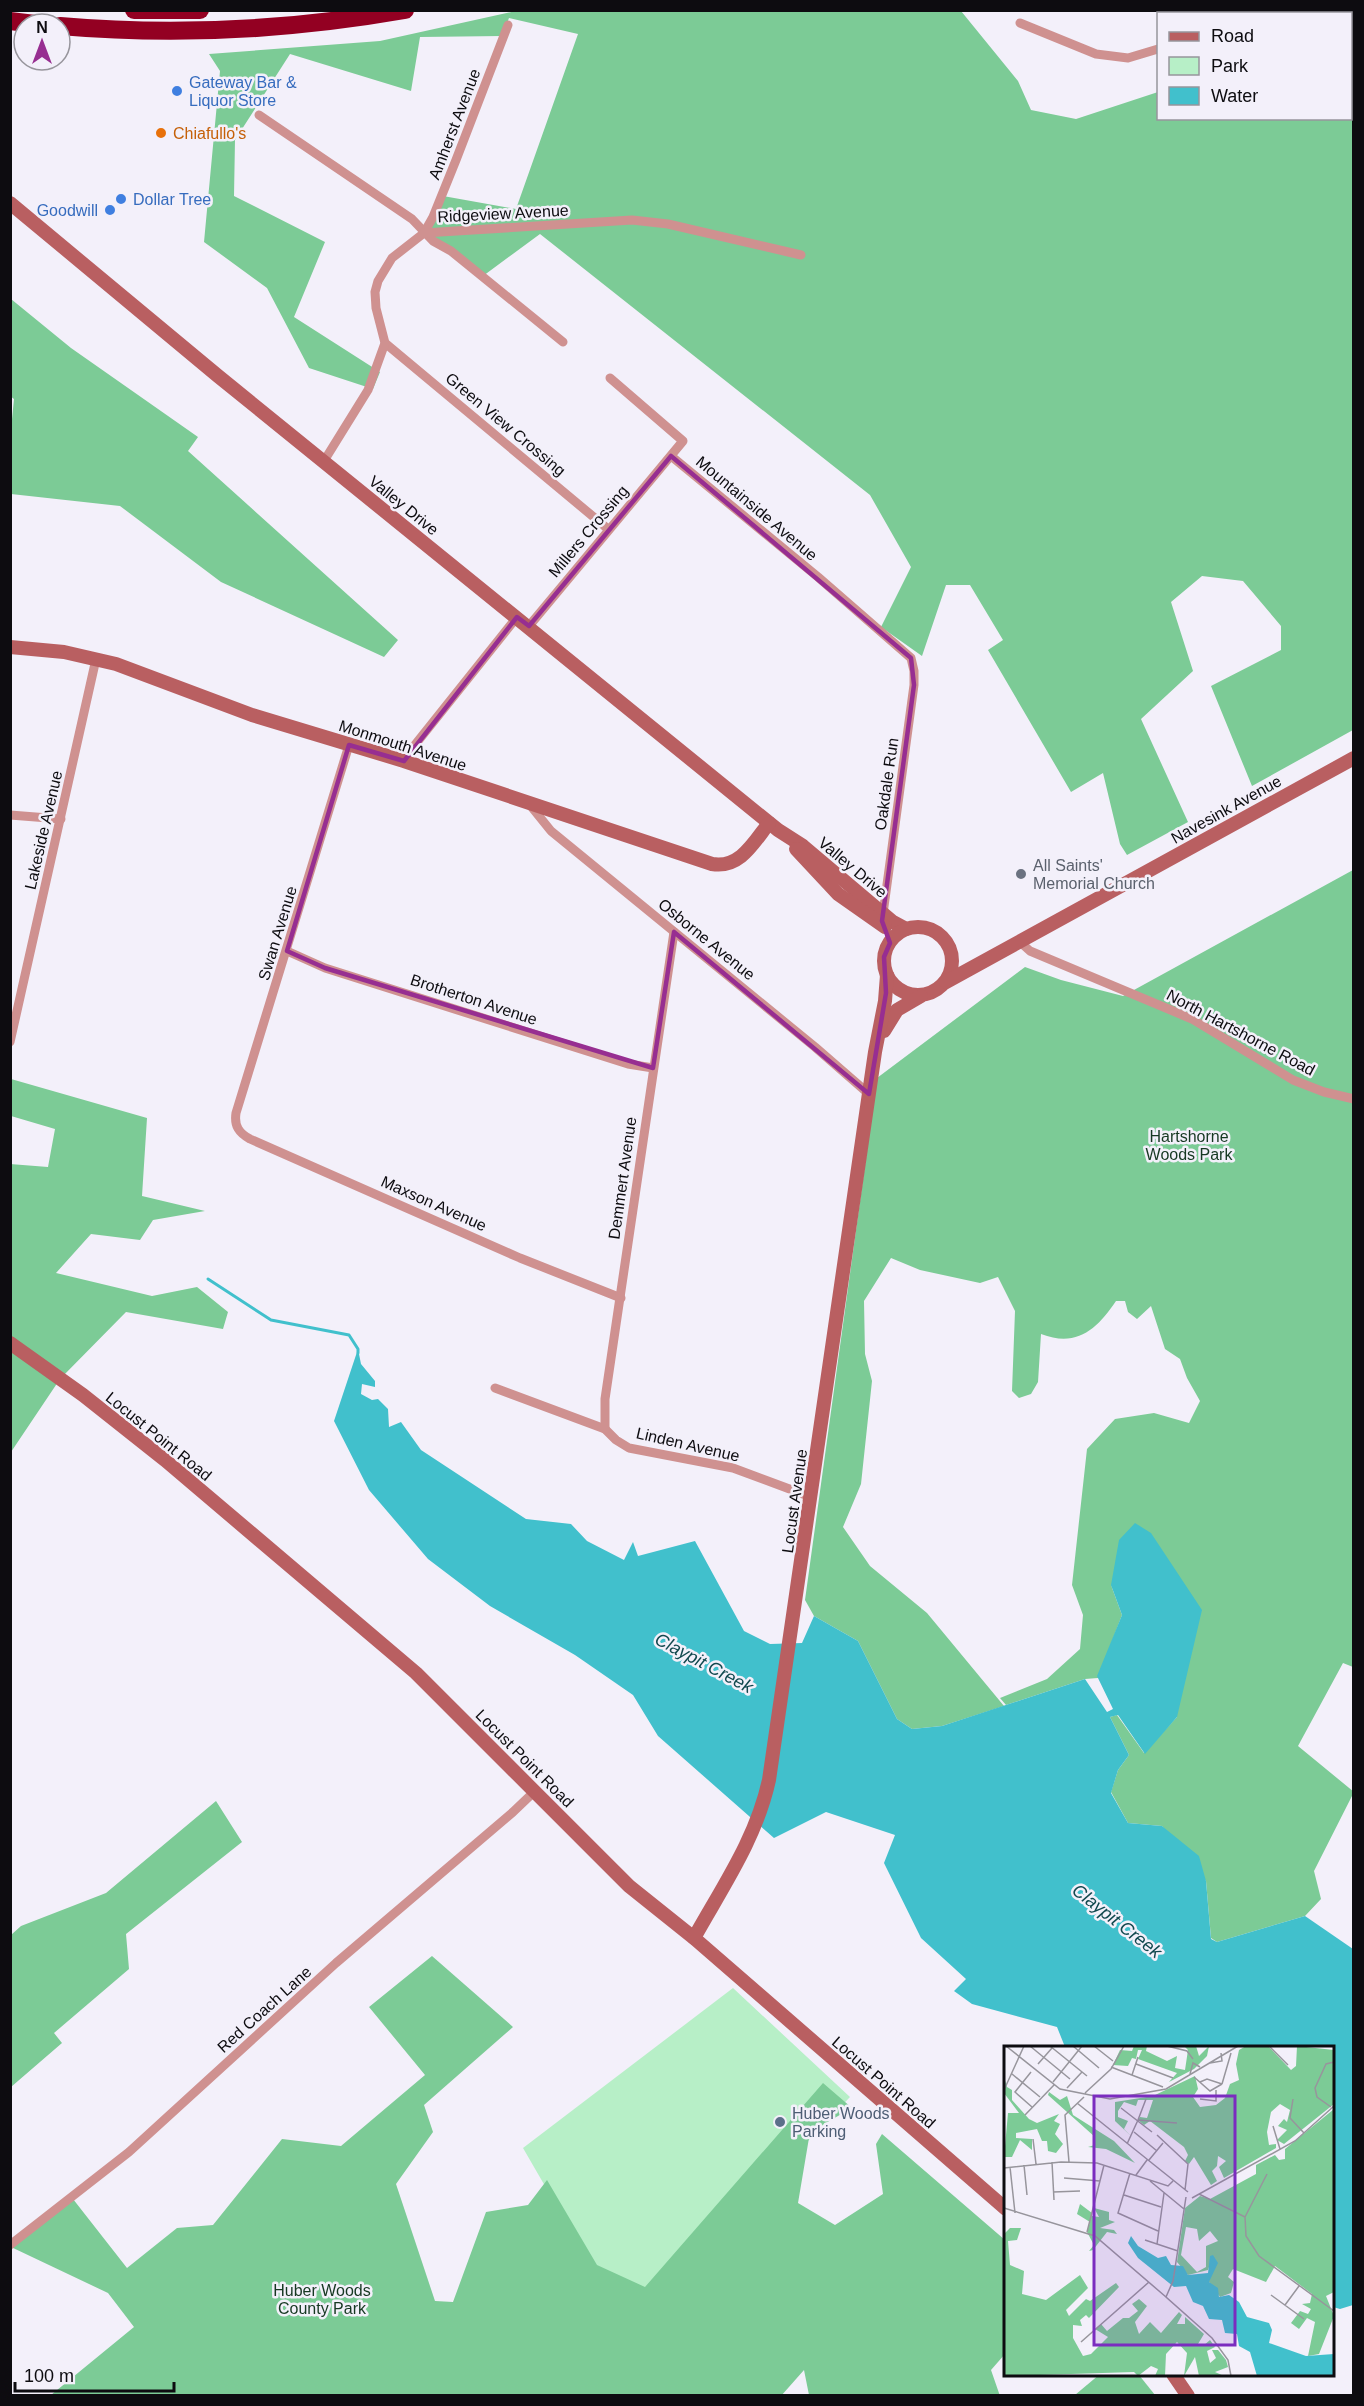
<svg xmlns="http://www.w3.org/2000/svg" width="1364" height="2406" viewBox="0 0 1364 2406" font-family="Helvetica,sans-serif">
	<rect width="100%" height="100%" fill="#f3f0fa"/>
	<path fill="#b7efc7" d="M733 1988 850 2097 670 2285 671 2395 72 2396 367 2128 428 2311 615 2307 523 2148Z"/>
	<g fill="#7ccb96">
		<path d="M1272 10 1353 11V730L1252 786 1211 686 1281 650V626L1243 581 1202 576 1171 602 1193 671 1141 719 1188 822 1127 855 1120 844 1103 773 1071 792 988 650 1003 640 970 585H946L922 656 881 627 911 567 870 495 540 234 483 276 426 232 443 196 516 209 578 34 509 18 502 36 420 37 411 91 290 54 235 140 234 196 325 242 294 317 380 372 373 389 309 368 267 288 204 242 220 71 209 54 380 41 516 11H961L1018 81 1031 110 1076 119 1158 92V118H1350V14L1271 13Z"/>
		<path d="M11 299 71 348 198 437 188 451 398 640 384 657 221 582 120 506 11 494 10 439 14 399 10 396Z"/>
		<path d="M1353 870V1667L1343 1663 1298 1746 1354 1792 1314 1871 1321 1899 1305 1916 1217 1942 1211 1938 1206 1881 1162 1826 1128 1823 1111 1792 1118 1770 1129 1755 1110 1717 1117 1715 1144 1753 1177 1717 1111 1585 1122 1615 1098 1678 1085 1679 1006 1705 1000 1698 1047 1679 1080 1649 1083 1615 1072 1585 1087 1449 1115 1419 1154 1413 1189 1423 1200 1401 1187 1378 1180 1359 1165 1349 1151 1306 1137 1319 1128 1312 1125 1301H1116C1097 1329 1077 1348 1041 1334L1038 1382 1031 1394 1019 1398 1012 1391 1015 1311 998 1277 980 1283 920 1270 891 1258 864 1301 865 1354 872 1381 861 1484 843 1527 870 1566 927 1613 1004 1706 942 1726 912 1729 897 1719 858 1641 814 1616 805 1600 877 1078 1025 967 1061 980 1123 996Z"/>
		<path d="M11 1079 147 1118 142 1196 205 1211 153 1220 140 1240 91 1234 56 1273 152 1296 197 1287 228 1312 223 1329 126 1312 60 1379 11 1452 10 1164 48 1167 55 1129 11 1116Z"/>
		<path d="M216 1801 242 1842 126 1934 129 1969 54 2033 62 2043 11 2087V1935L21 1926 106 1893Z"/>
		<path d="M432 1956 513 2027 424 2105 433 2132 396 2184 435 2301 453 2302 486 2212 528 2205 547 2180 597 2265 645 2287 823 2083 852 2108 810 2132 798 2203 835 2225 883 2194 876 2144 882 2134 1005 2240V2354L991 2370 1000 2396 809 2395 804 2370 781 2396 51 2395 134 2327 108 2293 11 2247 73 2199 127 2268 177 2228 213 2225 282 2139 341 2146 425 2075 369 2007Z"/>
		<path d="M1100 2374 1139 2375 1155 2395H1075Z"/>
	</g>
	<path fill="#41c0cc" d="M358 1349 361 1364 375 1381V1387L362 1384 361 1394 372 1400 378 1399 388 1409 389 1427 401 1422 421 1450 526 1519 571 1524 587 1541 624 1560 633 1542 638 1556 695 1541 744 1631 770 1644 802 1643 814 1616 858 1641 897 1719 912 1729 942 1726 1085 1679 1107 1712 1113 1709 1097 1676 1122 1615 1111 1585 1119 1540 1135 1523 1151 1533 1202 1610 1177 1717 1145 1754 1118 1715 1110 1717 1129 1755 1118 1770 1111 1793 1128 1823 1162 1826 1199 1856 1206 1881 1211 1939 1217 1942 1305 1916 1353 1949V2305L1340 2309 1333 2307 1332 2048 1065 2047 1057 2027 972 2004 954 1991 966 1979 921 1938 884 1863 895 1835 826 1812 774 1838 658 1736 633 1695 575 1655 490 1606 428 1559 369 1490 334 1421Z"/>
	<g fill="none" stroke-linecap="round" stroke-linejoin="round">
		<path stroke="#41c0cc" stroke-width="3" d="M208 1279 271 1320 349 1335 358 1349V1353"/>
		<g stroke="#cf9190" stroke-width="9">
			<path d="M1202 14V10"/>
			<path d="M1020 23 1096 54 1128 58 1158 49"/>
			<path d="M259 115 412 219 433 241 451 251 563 342"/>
			<path d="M424 233 433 217 456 160 508 25"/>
			<path d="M385 343 608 529"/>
			<path d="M671 456 818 577 911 658 914 671V685L883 914"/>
			<path d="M324 461 368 390 385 343 376 308 375 292 378 281 392 258 424 233 632 220 668 224 801 255"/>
			<path d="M529 626 683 441 610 378"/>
			<path d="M349 745 236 1113C234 1126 239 1133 250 1139L520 1258 621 1298"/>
			<path d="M404 761 410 751 517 617"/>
			<path d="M530 805 551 831 815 1047 869 1094"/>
			<path d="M10 815 61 819"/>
			<path d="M1019 941 1030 951 1192 1019 1293 1080 1324 1092 1354 1099"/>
			<path d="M287 951 325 968 628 1064 653 1068"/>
			<path d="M10 1042 96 659"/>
			<path d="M495 1388 605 1429 616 1440 629 1448 733 1468 811 1497"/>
			<path d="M605 1429V1399L674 932"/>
			<path d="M10 2245 129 2152 336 1963 513 1812 535 1791"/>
		</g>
		<g stroke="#b95f61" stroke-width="14">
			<path d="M10 203 218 376 778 830 803 846 893 922 906 929"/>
			<path d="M10 647 64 652 116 664 252 715 404 761 712 864C740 869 754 842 769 823"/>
			<path d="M796 849 838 894 885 927"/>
			<circle cx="918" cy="961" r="34"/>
			<path d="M946 982 1354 758"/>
			<path d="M884 1031 897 1010 921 996"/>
			<path d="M10 1343 83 1395 165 1460 416 1673 629 1886 694 1938 1006 2209"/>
			<path d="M694 1938C723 1886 756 1839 769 1780L875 1052 885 1001 887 975"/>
			<path d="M1173 2374 1188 2396"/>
		</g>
		<g stroke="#930022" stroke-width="18">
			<path d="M134 10H200"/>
			<path d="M10 21 35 24"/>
			<path d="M60 26C175 36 291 30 405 10"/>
		</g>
	</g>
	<path fill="none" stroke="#972e91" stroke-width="4.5" stroke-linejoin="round" d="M671 456 911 658 914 685 882 921 890 943 884 957 886 993 869 1094 674 932 653 1068 325 968 287 951 349 745 404 761 517 617 529 626Z"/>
	<g fill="#3f7fe0" stroke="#f3f0fa" stroke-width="2">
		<circle cx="177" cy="91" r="6"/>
		<circle cx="121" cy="199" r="6"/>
		<circle cx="110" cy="210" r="6"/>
	</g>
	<circle fill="#e8710a" stroke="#f3f0fa" stroke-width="2" cx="161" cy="133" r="6"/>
	<circle fill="#6b7280" stroke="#f3f0fa" stroke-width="2" cx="1021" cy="874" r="6"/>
	<circle fill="#5c6f8a" stroke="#f3f0fa" stroke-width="2" cx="780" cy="2122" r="6"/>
	<g text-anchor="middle" stroke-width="5" stroke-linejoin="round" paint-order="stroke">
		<g font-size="16" fill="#366cbe" stroke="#f3f0fa" text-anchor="start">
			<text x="189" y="88">Gateway Bar &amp;<tspan x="189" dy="18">Liquor Store</tspan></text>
			<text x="133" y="205">Dollar Tree</text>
			<text x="98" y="216" text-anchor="end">Goodwill</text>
		</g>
		<g font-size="16" fill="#0d0c10" stroke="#f3f0fa">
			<text transform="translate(454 124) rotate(-69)" y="6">Amherst Avenue</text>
			<text transform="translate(503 213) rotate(-3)" y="6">Ridgeview Avenue</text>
			<text transform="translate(506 424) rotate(40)" y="6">Green View Crossing</text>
			<text transform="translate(404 505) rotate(39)" y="6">Valley Drive</text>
			<text transform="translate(757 508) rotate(40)" y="6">Mountainside Avenue</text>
			<text transform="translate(588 531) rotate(-50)" y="6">Millers Crossing</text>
			<text transform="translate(403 745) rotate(18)" y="6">Monmouth Avenue</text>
			<text transform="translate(886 784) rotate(-82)" y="6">Oakdale Run</text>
			<text transform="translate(1226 809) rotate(-29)" y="6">Navesink Avenue</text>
			<text transform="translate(43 830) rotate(-77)" y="6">Lakeside Avenue</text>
			<text transform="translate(853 867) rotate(40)" y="6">Valley Drive</text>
			<text transform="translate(277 933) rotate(-73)" y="6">Swan Avenue</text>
			<text transform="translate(707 939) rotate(39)" y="6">Osborne Avenue</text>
			<text transform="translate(474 999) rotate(18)" y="6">Brotherton Avenue</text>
			<text transform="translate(1241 1032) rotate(28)" y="6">North Hartshorne Road</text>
			<text transform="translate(622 1178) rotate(-82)" y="6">Demmert Avenue</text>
			<text transform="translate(434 1203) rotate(24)" y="6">Maxson Avenue</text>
			<text transform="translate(159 1436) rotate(39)" y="6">Locust Point Road</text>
			<text transform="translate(688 1444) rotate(13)" y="6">Linden Avenue</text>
			<text transform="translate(794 1501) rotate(-82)" y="6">Locust Avenue</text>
			<text transform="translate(525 1758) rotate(45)" y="6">Locust Point Road</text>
			<text transform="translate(264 2009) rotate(-42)" y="6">Red Coach Lane</text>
			<text transform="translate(884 2082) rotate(41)" y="6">Locust Point Road</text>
		</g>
		<g font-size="16" fill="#c56008" stroke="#f3f0fa" text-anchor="start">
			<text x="173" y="139">Chiafullo's</text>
		</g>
		<g font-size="16" fill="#5b616d" stroke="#f3f0fa" text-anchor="start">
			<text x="1033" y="871">All Saints'<tspan x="1033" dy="18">Memorial Church</tspan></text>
		</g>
		<g font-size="16" fill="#163822" stroke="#f3f0fa">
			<text x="1189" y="1142">Hartshorne<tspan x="1189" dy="18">Woods Park</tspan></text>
			<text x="322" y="2296">Huber Woods<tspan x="322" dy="18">County Park</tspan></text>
		</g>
		<g font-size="16" fill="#4e5e75" stroke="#f3f0fa" text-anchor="start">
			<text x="792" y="2119">Huber Woods<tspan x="792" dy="18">Parking</tspan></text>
		</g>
		<g font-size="18" font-style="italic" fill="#12494f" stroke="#f3f0fa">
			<text transform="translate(704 1663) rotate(28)" y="6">Claypit Creek</text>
			<text transform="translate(1117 1921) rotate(38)" y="6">Claypit Creek</text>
		</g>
	</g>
	<g transform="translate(1004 2046)">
		<rect width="330" height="330" fill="#f3f0fa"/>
		<path d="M130 0H143L142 5 163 15 173 10 171 22 181 24 184 4 180 0H192L195 10 205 0 203 10 190 23 165 36 173 27 134 13 138 4H134L132 13 128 12 124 20 109 19 116 4 128 5ZM242 0H264L287 24 292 20 293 0 330 4V58L280 98 273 94 283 84 274 80 280 73 283 76 286 64 276 58 267 66 263 86 265 99 272 98V102L220 132 215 121 222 115 214 110 213 120 208 125 213 135 207 139 190 111 185 118 181 115 184 109 180 101 146 75 140 79 134 74 136 71 143 72 149 54H134L132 60 120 56 114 65V71L124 75 120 83 128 91 111 75V56L149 50 191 30 194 43 189 51 196 61 212 59 221 52 226 38 235 34 232 18 235 4ZM0 31 3 41 8 44V54L25 73 33 77 55 68 50 75 56 78 51 88 59 98 52 107 44 105 43 95H38L33 83 12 87V92L28 93V104L16 94 8 111H0L4 67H15L0 47ZM45 46 56 54 63 50 69 69 110 95 131 117 102 103 84 101 91 99V91L44 49ZM330 63V246L322 250 330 270 315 308 304 310 311 276 303 272 295 283 287 277 296 265 304 268 307 263 298 258 306 257 308 248 271 220 262 236 229 223 224 231 230 236 227 247 216 251 205 236 206 218 204 224 184 229 173 216 181 162 196 150 206 153 252 128V119L271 109 275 114 281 113V103ZM182 181 193 183 195 195 206 185 214 195 202 200V221L193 226 177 209ZM76 158 88 167V170L95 171 90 162 105 166V174L111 176 96 182 110 184 113 188 103 186 89 204 85 205 90 199 83 186 86 176 73 168ZM6 182H17L13 194 4 195 6 219 20 225 18 248 42 254 76 229 84 242 62 264 65 270 82 253 86 255 112 237 115 241 85 272 82 269 76 274 78 280 69 279V292L79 310 87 308 104 291 91 283 97 278 103 285 119 272H125L134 265 128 258 135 253 143 260 131 276 135 288 146 276 157 287 175 266 178 269 173 278H181V271L200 288 194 298 199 300 206 294 211 301 203 305 206 317 212 312 208 304H214L222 314 224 321 211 326 220 330H195L191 311 180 330 183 307 173 296 162 308 161 330H151L154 323 147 320 134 330 130 326 0 330V188Z" fill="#7ccb96" fill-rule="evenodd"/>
		<path d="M127 190 134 200 154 212 162 210 167 219 179 220 184 229 204 227 206 210 209 209 214 217 205 236 214 242 215 251 225 249 235 256 243 271 265 277 268 284 265 297 302 310 330 308V330H253L246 306 235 300 233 288 221 287 218 274 205 273 199 260 189 256 182 240 170 241 134 212 124 197Z" fill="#41c0cc"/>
		<path fill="none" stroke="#97959c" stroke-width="1.5" d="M2 0 56 43 106 53 162 43 234 0M26 0 66 33M46 0 83 30M69 0 95 22M90 0 109 15M163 0 183 5 189 13M265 0 284 19M206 17 218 15 217 7M34 18 48 2M132 18 169 32M107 21 159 41M27 26 11 46 28 61M8 28 36 51M186 28 189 17 196 21M128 29 134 11M190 31 206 45 218 38M49 36 78 0M196 36 203 33 218 38M218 38 227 7M63 42 78 26M0 44 20 0M81 47 107 23 120 0M196 53 212 55V44M289 53 286 72 300 87M73 57 184 146M327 61 313 51 311 42 322 18 330 16M117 62 148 86M21 69 50 39M134 74 142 53M269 80 276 103M130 86 153 105M153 89 184 118 181 144M29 93 32 118M123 98 134 74 173 77M145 114 159 97M48 116 50 154M65 116 61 69 80 51M20 119 23 149M6 121 11 167M0 122 57 116 93 117 164 140 169 135M126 127 114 167 154 185M132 129 143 114M60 132 96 135M146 135 180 163M49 146 76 145M195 148 241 171M120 149 157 161M182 151 169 235 162 251 208 292 224 314 227 330M188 152 291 95 330 60M0 162 91 190 162 251M241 171 242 190 255 210 330 265M241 171 263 128M83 186 100 119M141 194 174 205M153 198 160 147M267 249 300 273M281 259 295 240M77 296 145 236"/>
		<path fill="#7b2cbf" fill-opacity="0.15" stroke="#7b2cbf" stroke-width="3" d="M90 50H231V299H90Z"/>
		<rect width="330" height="330" fill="none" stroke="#0d0c10" stroke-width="3"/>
	</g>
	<rect width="1364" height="2406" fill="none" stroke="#0d0c10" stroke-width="24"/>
	<rect x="1157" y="12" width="195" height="108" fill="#f3f0fa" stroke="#97959c" stroke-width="1.5"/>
	<rect x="1169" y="32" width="30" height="9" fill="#b95f61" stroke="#97959c" stroke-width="1.5"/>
	<text x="1211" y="42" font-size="18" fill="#0d0c10">Road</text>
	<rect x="1169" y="57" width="30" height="18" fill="#b7efc7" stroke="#97959c" stroke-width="1.5"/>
	<text x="1211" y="72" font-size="18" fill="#0d0c10">Park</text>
	<rect x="1169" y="87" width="30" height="18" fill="#41c0cc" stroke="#97959c" stroke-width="1.5"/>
	<text x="1211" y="102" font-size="18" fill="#0d0c10">Water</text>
	<g transform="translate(42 42)"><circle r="28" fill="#f3f0fa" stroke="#97959c" stroke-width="1.5"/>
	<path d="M0-4.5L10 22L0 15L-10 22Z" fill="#972e91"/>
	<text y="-9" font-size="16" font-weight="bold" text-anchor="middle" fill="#0d0c10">N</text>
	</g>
	<path d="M15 2382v9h159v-9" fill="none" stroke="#0d0c10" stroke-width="3"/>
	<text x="24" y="2382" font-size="18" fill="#0d0c10" stroke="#f3f0fa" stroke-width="4.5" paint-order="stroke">100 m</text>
</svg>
